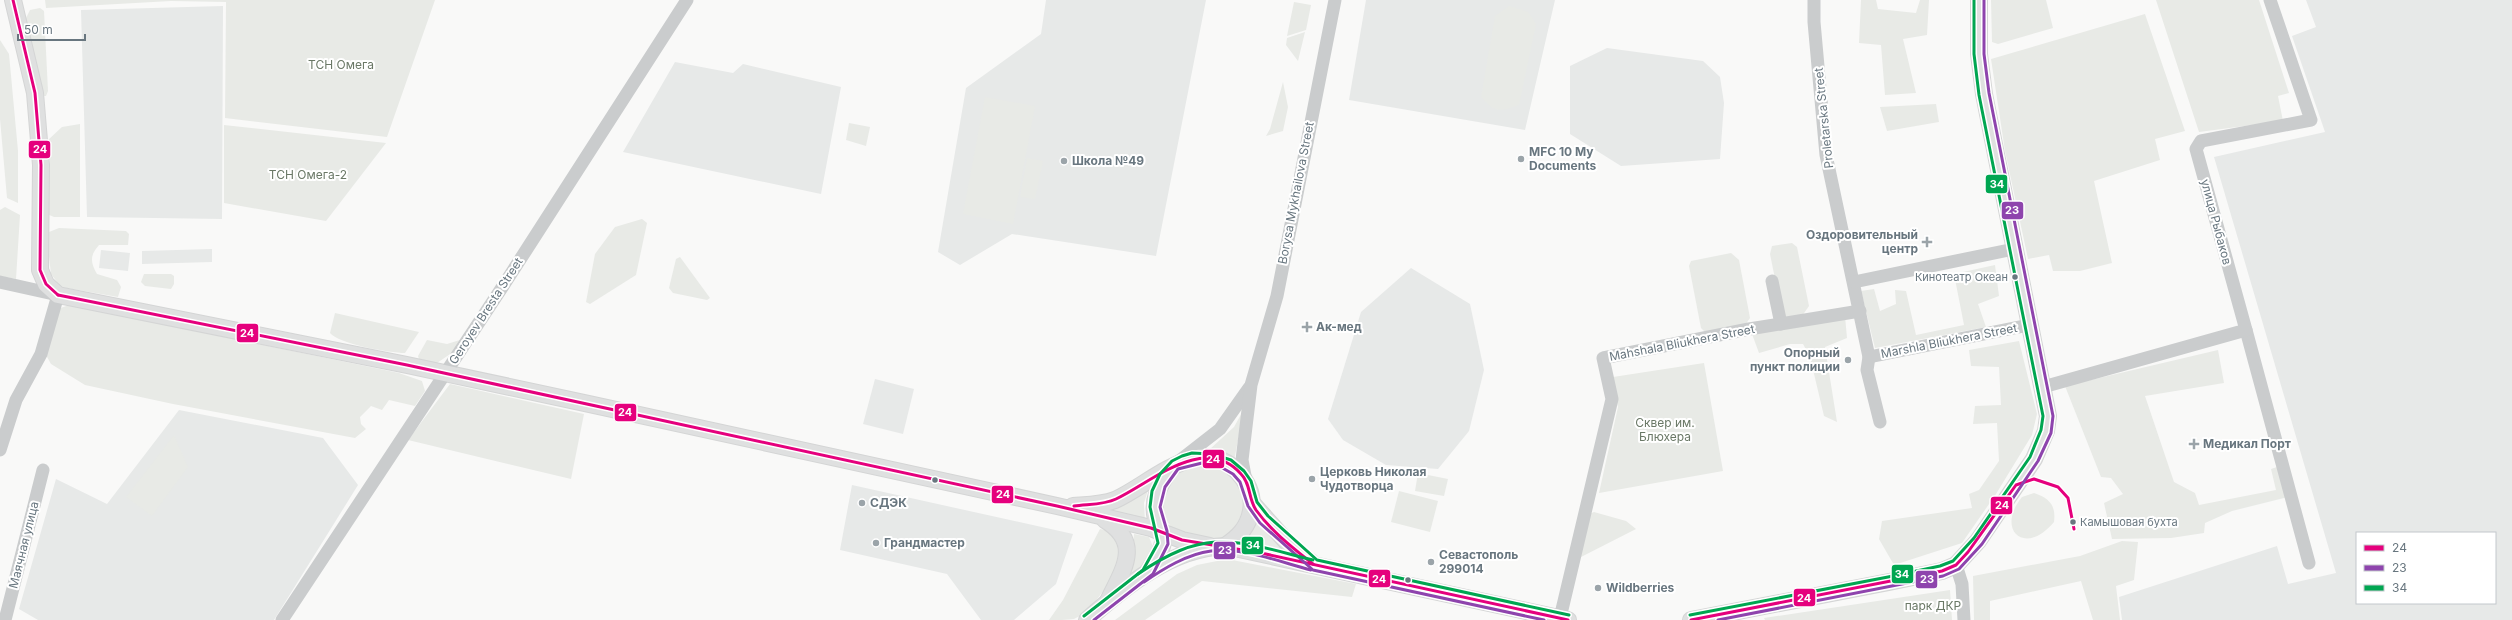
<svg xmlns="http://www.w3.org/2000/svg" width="2512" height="620" viewBox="0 0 2512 620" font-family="Inter,sans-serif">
	<rect width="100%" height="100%" fill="#f9f9f8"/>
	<g fill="#e7e9e8" fill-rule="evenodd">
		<path d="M1046 0H1206L1156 256 1012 234 960 265 938 252 966 88 1041 34Z"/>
		<path d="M1366 0H1555L1525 130 1349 100Z"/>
		<path d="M2306 0H2512V620H2122L2119 597 2277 546 2288 584 2336 573 2214 157 2325 132 2292 36 2316 27ZM2357 533H2495V603H2357Z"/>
		<path d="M223 6 222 219 87 217 81 10Z"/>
		<path d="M1607 48 1703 61 1720 77 1724 103 1720 159 1621 166 1570 134V66Z"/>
		<path d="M675 62 733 73 743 64 841 87 821 194 623 152Z"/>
		<path d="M212 249V262L142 264V251Z"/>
		<path d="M101 250 130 253 128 271 99 268Z"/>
		<path d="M1411 268 1470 304 1484 370 1469 431 1438 469 1386 465 1343 440 1328 419 1361 312Z"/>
		<path d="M875 379 914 389 903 434 863 424Z"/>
		<path d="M179 410 323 438 358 485 274 620H38L19 609 56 479 107 504Z"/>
		<path d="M852 485 1073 534 1056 584 1014 620H981L947 574 840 550Z"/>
	</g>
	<g fill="#e8eae6">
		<path d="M45 0H435L387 137 225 118 226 2 171 1 46 8Z"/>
		<path d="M1861 0H1876L1878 9 1916 13 1920 0H1929L1927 35 1903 39 1916 93 1885 95 1881 45 1859 43Z"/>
		<path d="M1991 0H2046L2053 28 1998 44 1992 42Z"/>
		<path d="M2156 0H2259L2289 93 2278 96 2283 121 2199 132Z"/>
		<path d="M1294 2 1311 5 1306 30 1287 36Z"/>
		<path d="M1509 6 1528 12 1536 24 1519 105C1501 112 1495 113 1481 97L1495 16Z"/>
		<path d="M40 8 44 11 48 91 46 96H42L25 20 30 10Z"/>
		<path d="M2145 14 2185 131 2155 139 2160 160 2094 181 2112 263 2080 271H2053L2049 255 2028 259 2005 151 1991 59Z"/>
		<path d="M1305 32 1298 61 1286 45 1287 38Z"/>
		<path d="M0 40 9 54 18 151V203L7 198 0 119Z"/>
		<path d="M1283 82 1288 107 1283 131 1266 136 1270 129Z"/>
		<path d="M985 97 1035 106 1013 224 963 214Z"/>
		<path d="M1936 104 1939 122 1887 131 1880 107Z"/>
		<path d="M849 123 870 127 866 146 846 140Z"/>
		<path d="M80 124V217H54L47 214 50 159 47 141 62 127Z"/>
		<path d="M224 125 386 143 326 221 224 203Z"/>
		<path d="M1027 158 1043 161 1035 199 1020 197Z"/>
		<path d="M5 207 20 215 16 279 0 276V210Z"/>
		<path d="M642 219 647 223 636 275 590 304 586 302 595 254 615 227Z"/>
		<path d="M59 228 126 231 129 234 128 245H99C90 255 90 262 97 274L117 280 121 287 118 297 61 287 51 274 47 239 49 232Z"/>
		<path d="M1792 243 1797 247 1809 306 1802 316 1788 319 1782 313 1770 254 1772 246Z"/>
		<path d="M1731 253 1739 260 1750 318 1745 325 1707 334 1701 328 1689 266 1691 261Z"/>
		<path d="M680 257 710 298 707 300 673 293 669 288 676 259Z"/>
		<path d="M1995 265 1999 296 1978 304 1986 327 1875 348 1861 291 1874 289 1880 311 1896 304 1895 290 1906 291 1916 335 1964 325 1954 274Z"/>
		<path d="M144 274H171L174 276V284L171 289 145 286 141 282Z"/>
		<path d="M69 305 399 373 422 381 425 391 415 406 389 400 382 410 371 406 360 417 361 424 366 429 355 438 173 404 85 385 51 364 42 348 58 309Z"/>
		<path d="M335 313 419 332 405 353C390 353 339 344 330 333Z"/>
		<path d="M1845 316 1847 338 1825 347 1837 422 1824 416 1810 357 1803 344H1790L1759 353 1752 334Z"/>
		<path d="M463 339 456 350 437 363 419 359 418 356 427 340 447 344Z"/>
		<path d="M2019 341 2037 414 2032 435 1996 494 1962 543 1894 565 1879 539 1882 521 1972 508 1969 494 1979 490 1999 461 1997 423 1973 424 1975 406 2001 405 1999 367 1971 366 1969 350Z"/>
		<path d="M2218 350 2224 383 2145 396 2174 482 2195 493 2199 505 2276 490 2271 469 2280 466 2288 497 2232 511 2205 523 2204 533 2171 538 2112 539 2104 503 2123 494 2111 478 2101 477 2065 386Z"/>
		<path d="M1704 363 1723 471 1599 493 1618 407 1613 377Z"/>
		<path d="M450 384 584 414 571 479 408 440Z"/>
		<path d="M1244 409 1234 461 1209 450 1234 427Z"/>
		<path d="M174 435 188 467 152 516 126 497Z"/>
		<path d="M1212 464C1256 481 1251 518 1218 543L1175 532 1160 512C1167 472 1173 470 1212 464Z"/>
		<path d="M1418 473 1448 479 1444 496 1415 491Z"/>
		<path d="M1149 487 1144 503 1145 521 1106 513Z"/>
		<path d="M1399 491 1438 501 1430 532 1391 522Z"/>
		<path d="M2034 493C2050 498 2056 506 2054 522 2025 557 1995 530 2022 497Z"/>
		<path d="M1594 512 1626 521 1636 529 1581 557 1579 556 1587 515Z"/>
		<path d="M1254 520 1286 552 1242 543Z"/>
		<path d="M1100 529 1113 532C1115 536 1120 542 1120 546 1123 568 1094 610 1074 619 1068 620 1056 620 1049 620L1063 600Z"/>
		<path d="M1134 534 1149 537 1154 549 1144 567 1123 584 1132 563Z"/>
		<path d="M2122 541 2138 542 2134 580 2116 586 2120 620H2093L2081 581 1990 601V620H1974L1973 576 2080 556Z"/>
		<path d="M1227 559 1356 584 1352 597 1202 581 1145 620H1115L1177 574 1197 565Z"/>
		<path d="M1950 590 1952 620H1765L1764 618Z"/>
	</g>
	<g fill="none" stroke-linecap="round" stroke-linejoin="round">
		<defs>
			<g id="major">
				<path d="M13 0 35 93 41 165 40 270 46 284 58 295 407 365 589 404 1057 506 1151 528 1182 540 1210 546"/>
				<path d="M1252 503 1294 550 1311 562"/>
				<path d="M1073 506C1087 505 1102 505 1115 500 1151 484 1200 432 1238 472 1248 483 1254 495 1251 511 1248 527 1239 537 1225 546"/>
				<path d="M1105 520C1143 543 1123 570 1108 601"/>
				<path d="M1148 572C1153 563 1162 552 1163 542 1164 532 1159 528 1156 519 1151 500 1160 484 1170 469"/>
				<path d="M1087 620C1125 586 1172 548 1225 546L1568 620"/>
				<path d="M1691 620 1889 582 1942 571 1956 565 1978 541 2034 459 2046 431 2048 416 1984 94 1979 54V0"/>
			</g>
		</defs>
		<use href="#major" stroke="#d4d5d5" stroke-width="18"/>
		<g stroke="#cacccd" stroke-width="13">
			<path d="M1814 0V22L1826 155 1869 357 1867 370 1880 422"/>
			<path d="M1772 281 1781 324"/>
			<path d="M0 282 58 295 41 354 16 400 0 450"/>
			<path d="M1854 282 2014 249"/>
			<path d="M2246 330 2309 563"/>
			<path d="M1869 357 2029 325"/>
			<path d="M2043 387 2246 330 2196 149 2201 141 2311 120 2270 0"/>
			<path d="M1179 461 1220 429 1249 388"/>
			<path d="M1246 481 1242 460 1251 385 1277 296 1335 0"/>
			<path d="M1956 565 1962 584 1964 620"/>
			<path d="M1560 618 1612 399 1603 358 1749 329 1860 311"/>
			<path d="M5 620 43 470"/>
			<path d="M282 620 505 283 687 0"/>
		</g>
		<use href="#major" stroke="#dfe0e0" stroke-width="16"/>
		<defs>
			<g id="bus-1">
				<path d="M13 0 35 93 41 165 40 270 46 284 58 295"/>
				<path d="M58 295 407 365 1057 506 1151 528 1182 540 1261 553 1568 620"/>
				<path d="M1074 506C1087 504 1104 505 1116 499 1152 482 1204 433 1241 474 1251 484 1248 498 1256 510 1271 531 1293 548 1313 564"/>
				<path d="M1691 620 1942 571 1956 565 1968 552 2016 485 2034 479 2058 487 2068 498 2074 529"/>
			</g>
			<g id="bus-2">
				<path d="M1144 582C1163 569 1187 554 1211 551 1243 547 1280 562 1311 570"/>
				<path d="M1094 620 1153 574 1168 544 1167 531 1160 507 1165 487 1178 469 1202 463 1219 466 1233 474 1240 482 1248 506 1260 523 1313 570 1544 620"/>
				<path d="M1718 620 1943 576 1959 569 1982 544 2038 461 2051 433 2053 416 1989 93 1984 54V0"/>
			</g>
			<g id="bus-3">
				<path d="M1138 574C1208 526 1237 541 1313 560"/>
				<path d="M1690 615 1888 577 1940 566 1953 561 1974 538 2030 457 2041 430 2043 416 1979 95 1974 54V0"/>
				<path d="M1084 616 1143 570 1158 543 1150 507 1152 491 1160 474 1172 461 1182 456 1192 453 1212 454 1231 460 1244 471 1251 481 1257 502 1268 516 1317 560 1569 615"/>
			</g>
		</defs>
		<use href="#bus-1" stroke="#fff" stroke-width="6"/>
		<use href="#bus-2" stroke="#fff" stroke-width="6"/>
		<use href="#bus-3" stroke="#fff" stroke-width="6"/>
		<use href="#bus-1" stroke="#e5007d" stroke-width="3"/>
		<use href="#bus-2" stroke="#8e44ad" stroke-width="3"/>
		<use href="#bus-3" stroke="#00a651" stroke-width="3"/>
	</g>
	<g fill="#9ba4a9" stroke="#fff" stroke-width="1.5">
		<circle cx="1521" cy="159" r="4"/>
		<circle cx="1064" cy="161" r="4"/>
		<path d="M1925 236h4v4h4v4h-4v4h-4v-4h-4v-4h4z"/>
		<path d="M1305 321h4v4h4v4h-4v4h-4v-4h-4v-4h4z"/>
		<circle cx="1848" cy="360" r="4"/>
		<path d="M2192 438h4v4h4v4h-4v4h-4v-4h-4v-4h4z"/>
		<circle cx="1312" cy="479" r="4"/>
		<circle cx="862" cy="503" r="4"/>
		<circle cx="876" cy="543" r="4"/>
		<circle cx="1431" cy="562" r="4"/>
		<circle cx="1598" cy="588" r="4"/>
	</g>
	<g fill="#68767f" stroke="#fff" stroke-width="1.5">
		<circle cx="2015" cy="277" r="3.5"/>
		<circle cx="935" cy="480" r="3.5"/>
		<circle cx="2073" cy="522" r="3.5"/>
		<circle cx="1408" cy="580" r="3.5"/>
	</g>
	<g text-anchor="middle" stroke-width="4" stroke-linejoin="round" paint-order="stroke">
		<g font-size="11" fill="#68767f" stroke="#fff" text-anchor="end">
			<text x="2008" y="281">Кинотеатр Океан</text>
			<text x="2080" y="526" text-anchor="start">Камышовая бухта</text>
		</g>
		<g font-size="12" fill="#6a7866" stroke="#fff">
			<text x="341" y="69">ТСН Омега</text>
			<text x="308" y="179">ТСН Омега-2</text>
			<text x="1665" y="427">Сквер им.<tspan x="1665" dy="14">Блюхера</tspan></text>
			<text x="1933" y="610">парк ДКР</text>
		</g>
		<g font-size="12" fill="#68767f" stroke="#fff">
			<text transform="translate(1824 118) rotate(-96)" y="4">Proletarska Street</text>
			<text transform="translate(1296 193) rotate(-79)" y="4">Borysa Mykhailova Street</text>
			<text transform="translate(2216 222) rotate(75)" y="4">улица Рыбаков</text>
			<text transform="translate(486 311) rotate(-57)" y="4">Geroyev Bresta Street</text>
			<text transform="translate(1949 341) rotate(-11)" y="4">Marshla Bliukhera Street</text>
			<text transform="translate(1682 343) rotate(-11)" y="4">Mahshala Bliukhera Street</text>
			<text transform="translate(24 545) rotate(-76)" y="4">Маячная улица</text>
		</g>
		<g font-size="12" font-weight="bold" fill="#68767f" stroke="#fff" text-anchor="start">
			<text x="1529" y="156">MFC 10 My<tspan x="1529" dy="14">Documents</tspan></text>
			<text x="1072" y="165">Школа №49</text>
			<text x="1918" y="239" text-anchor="end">Оздоровительный<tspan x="1918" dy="14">центр</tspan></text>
			<text x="1316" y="331">Ак-мед</text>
			<text x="1840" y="357" text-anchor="end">Опорный<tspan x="1840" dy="14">пункт полиции</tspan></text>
			<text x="2203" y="448">Медикал Порт</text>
			<text x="1320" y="476">Церковь Николая<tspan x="1320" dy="14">Чудотворца</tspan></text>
			<text x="870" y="507">СДЭК</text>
			<text x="884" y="547">Грандмастер</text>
			<text x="1439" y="559">Севастополь<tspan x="1439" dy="14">299014</tspan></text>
			<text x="1606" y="592">Wildberries</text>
		</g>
	</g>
	<g stroke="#fff" stroke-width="1.5">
		<rect x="28" y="140" width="23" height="19" rx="4" fill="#e5007d"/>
		<rect x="1985" y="174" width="23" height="20" rx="4" fill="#00a651"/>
		<rect x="2001" y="201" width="23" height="19" rx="4" fill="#8e44ad"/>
		<rect x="236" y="323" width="23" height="20" rx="4" fill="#e5007d"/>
		<rect x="614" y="403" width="23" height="19" rx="4" fill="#e5007d"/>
		<rect x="1202" y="449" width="23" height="20" rx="4" fill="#e5007d"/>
		<rect x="991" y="485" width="23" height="19" rx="4" fill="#e5007d"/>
		<rect x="1990" y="496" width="23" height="19" rx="4" fill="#e5007d"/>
		<rect x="1241" y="536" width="23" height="19" rx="4" fill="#00a651"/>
		<rect x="1213" y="541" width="23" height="19" rx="4" fill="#8e44ad"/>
		<rect x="1891" y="564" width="23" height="20" rx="4" fill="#00a651"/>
		<rect x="1368" y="569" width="23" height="19" rx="4" fill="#e5007d"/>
		<rect x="1915" y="570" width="23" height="19" rx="4" fill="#8e44ad"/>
		<rect x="1793" y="588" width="23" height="19" rx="4" fill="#e5007d"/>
	</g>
	<g font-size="11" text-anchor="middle" font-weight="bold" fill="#fff">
		<text x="40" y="153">24</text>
		<text x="1997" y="188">34</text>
		<text x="2012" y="214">23</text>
		<text x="247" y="337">24</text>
		<text x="625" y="416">24</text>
		<text x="1213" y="463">24</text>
		<text x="1003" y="498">24</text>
		<text x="2002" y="509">24</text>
		<text x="1253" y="549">34</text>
		<text x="1225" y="554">23</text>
		<text x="1902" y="578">34</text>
		<text x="1379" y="583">24</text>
		<text x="1927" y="583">23</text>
		<text x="1804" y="602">24</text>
	</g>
	<rect x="2356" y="532" width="140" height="72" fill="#ffffff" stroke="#c3c8cc"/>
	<rect x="2364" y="545" width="20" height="6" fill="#e5007d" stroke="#c3c8cc"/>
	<text x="2392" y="552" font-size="12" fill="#68767f">24</text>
	<rect x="2364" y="565" width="20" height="6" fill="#8e44ad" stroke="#c3c8cc"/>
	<text x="2392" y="572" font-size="12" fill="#68767f">23</text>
	<rect x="2364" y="585" width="20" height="6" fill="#00a651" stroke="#c3c8cc"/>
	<text x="2392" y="592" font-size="12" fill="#68767f">34</text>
	<path d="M18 34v6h67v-6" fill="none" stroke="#68767f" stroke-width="2"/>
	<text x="24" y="34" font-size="12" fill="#68767f" stroke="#ffffff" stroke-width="3" paint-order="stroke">50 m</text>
</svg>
